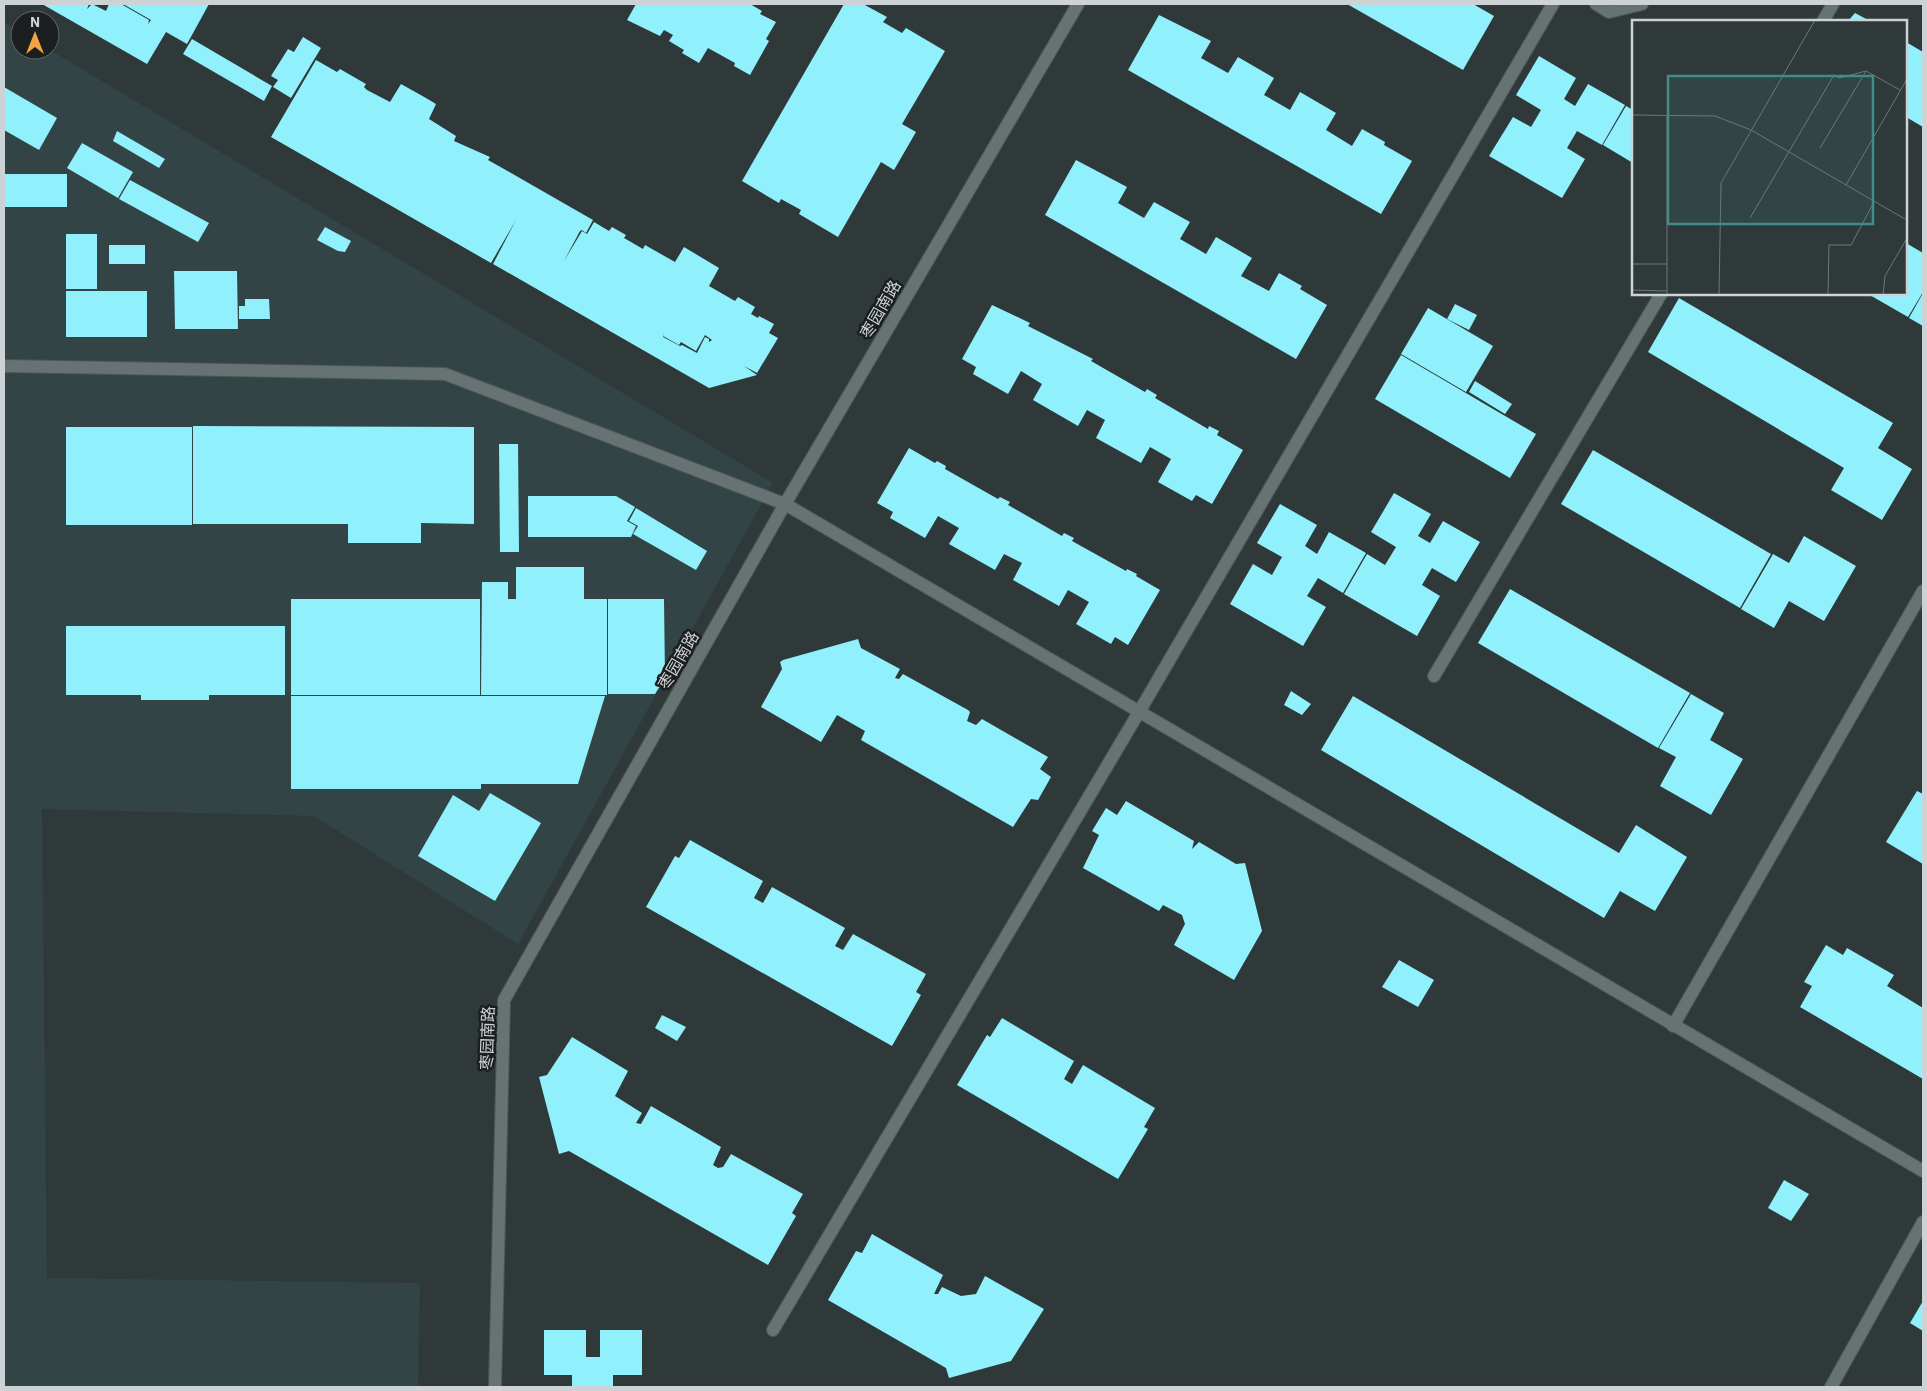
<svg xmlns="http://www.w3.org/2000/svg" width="1927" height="1391" viewBox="0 0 1927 1391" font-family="'IBM Plex Sans','Noto Sans SC',sans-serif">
	<rect width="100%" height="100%" fill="#2f393a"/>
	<path fill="#324446" d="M4 22 20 32V50H50L773 483 518 944 314 816 42 809 47 1278 420 1283 418 1387H4Z"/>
	<g fill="#90f1fd" fill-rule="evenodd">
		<path d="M42 4H89L87 9 92 4 106 11 109 4H121L149 20 148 24 151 20 123 4H209L187 44 166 32 147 64Z"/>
		<path d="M636 4H750L762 11 760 14 776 22 766 39 769 41 750 75 734 66 735 63 708 48 699 63 682 53 684 50 669 41 673 35 664 30 660 36 627 20Z"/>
		<path d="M844 4H863L887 17 883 22 902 33 906 28 945 51 902 124 916 132 894 170 881 162 838 237 799 214 801 210 781 199 779 203 742 181Z"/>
		<path d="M1347 4H1473L1494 16 1463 70Z"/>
		<path d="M1855 13 1870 21H1848Z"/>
		<path d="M1159 15 1211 41 1201 58 1228 73 1238 57 1274 78 1264 95 1290 110 1300 92 1336 113 1326 130 1352 146 1362 129 1385 142 1384 145 1412 161 1381 214 1128 70Z"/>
		<path d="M303 37 321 48 291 98 273 87 278 80 271 76 288 49 294 52Z"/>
		<path d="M192 39 272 86 264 101 183 54Z"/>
		<path d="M1906 42 1923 52V127L1906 117Z"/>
		<path d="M1539 56 1576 78 1564 99 1575 106 1588 84 1625 105 1602 145 1577 131 1567 148 1585 159 1562 198 1489 156 1513 117 1531 127 1541 110 1516 95Z"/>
		<path d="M316 60 337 72 340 69 366 84 364 87 367 90 390 102 401 84 426 98 436 104 429 119 456 136 454 141 490 157 488 160 504 169 496 181 504 169 593 220 586 233 582 230 580 231 564 261 582 231 587 234 594 222 609 231 612 227 626 235 624 238 643 249 645 245 675 262 684 247 719 268 709 286 735 301 738 297 755 307 751 314 758 318 759 316 774 324 769 333 778 338 757 373 744 366 757 375 709 388 493 264 516 220 491 263 271 137ZM664 332 663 336 679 345 681 342 696 351 705 335 712 340 709 342V339L705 337 697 353 682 345 680 346 663 337Z"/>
		<path d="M4 87 57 118 39 150 4 130Z"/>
		<path d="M1626 106 1633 110V163L1603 145Z"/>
		<path d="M117 131 165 159 159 168 113 141Z"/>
		<path d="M82 143 133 172 118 198 67 168Z"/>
		<path d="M1076 160 1127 187 1118 203 1144 218 1154 202 1190 222 1180 239 1206 254 1216 237 1252 258 1241 276 1269 291 1279 273 1302 286 1300 289 1327 305 1296 359 1045 215Z"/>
		<rect x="4" y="174" width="63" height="33"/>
		<path d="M130 180 209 223 198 242 119 199Z"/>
		<path d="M325 227 351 241 345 252 338 251 317 240Z"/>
		<rect x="66" y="234" width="31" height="55"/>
		<path d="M1906 243 1923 253V292L1908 317 1868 294H1906Z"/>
		<rect x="109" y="245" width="36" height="19"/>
		<path d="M174 271H237L238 329H175Z"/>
		<rect x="66" y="291" width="81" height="46"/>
		<path d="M1923 293V326L1909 318Z"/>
		<path d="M1679 298 1893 423 1878 448 1912 469 1882 520 1831 490 1844 468 1648 352Z"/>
		<path d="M245 299H269L270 319H239V306H245Z"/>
		<path d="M1455 304 1477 315 1469 330 1447 319Z"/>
		<path d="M992 305 1030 323 1028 326 1093 359 1091 361 1145 392 1147 389 1157 395 1155 398 1208 429 1209 426 1219 431 1217 435 1243 450 1212 504 1196 495 1192 501 1158 482 1171 459 1150 447 1141 463 1096 438 1105 420 1087 410 1078 426 1033 400 1042 384 1021 371 1008 394 973 374 976 367 962 359Z"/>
		<path d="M1428 308 1493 346 1466 392 1401 354Z"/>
		<path d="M1401 355 1536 434 1510 478 1375 399Z"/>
		<path d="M1475 381 1512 404 1505 414 1469 392Z"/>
		<path d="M193 426 474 427V524L421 523V543H348V524H193Z"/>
		<rect x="66" y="427" width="126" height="98"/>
		<path d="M499 444H518L519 552H500Z"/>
		<path d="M909 448 935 463 937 461 946 466 945 469 998 499 1000 497 1010 502 1008 505 1062 536 1064 533 1074 538 1072 541 1126 571 1127 569 1137 574 1136 576 1160 590 1128 645 1115 637 1111 644 1076 624 1089 602 1068 590 1059 606 1013 580 1022 563 1004 554 995 570 949 544 959 528 938 516 925 538 890 518 893 512 877 503Z"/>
		<path d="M1593 450 1771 554 1740 608 1561 504Z"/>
		<path d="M1394 493 1431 514 1418 536 1430 543 1443 521 1480 542 1456 582 1432 568 1422 585 1440 596 1417 636 1344 594 1367 554 1385 565 1396 547 1371 532Z"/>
		<path d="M528 496H616L635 507 627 521 636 526 631 537H528Z"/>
		<path d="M1280 504 1317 525 1305 546 1317 554 1329 532 1366 553 1343 593 1318 578 1307 596 1326 607 1303 646 1230 604 1253 564 1272 575 1282 557 1257 543Z"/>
		<path d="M636 508 707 551 696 570 633 534 638 526 629 521Z"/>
		<path d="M1804 536 1856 566 1824 621 1789 601 1774 628 1741 609 1773 554 1789 563Z"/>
		<path d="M516 567H584V599H607V695H481L482 582H508V599H516Z"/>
		<path d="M1510 589 1690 693 1658 748 1478 643Z"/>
		<rect x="291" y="599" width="189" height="96"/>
		<path d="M608 599H664L665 678 655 694H608Z"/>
		<path d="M66 626H285V695H209V700H141V695H66Z"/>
		<path d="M858 639 861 648 900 669 895 678 899 679 903 674 968 710 970 712 967 721 976 725 982 719 1048 757 1040 769 1051 777 1038 800 1031 799 1013 827 861 740 865 731 837 715 821 742 761 707 782 669 780 662 783 660Z"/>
		<path d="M1291 691 1311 704 1302 715 1284 705Z"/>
		<path d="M1691 694 1724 713 1710 740 1743 759 1711 815 1660 786 1676 757 1659 748Z"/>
		<path d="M291 696H605L578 784H481V789H291Z"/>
		<path d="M1353 696 1619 853 1636 825 1687 857 1655 911 1620 891 1604 918 1321 750Z"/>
		<path d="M1917 791 1923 794V864L1886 842Z"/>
		<path d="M490 793 541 823 495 901 418 856 453 795 479 811Z"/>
		<path d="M1126 801 1194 841 1192 849 1199 842 1236 864 1245 863 1262 931 1234 980 1174 945 1185 924 1182 915 1163 905 1159 911 1083 868 1099 835 1092 831 1106 808 1117 815Z"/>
		<path d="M690 840 763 881 754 898 763 903 772 887 845 928 835 946 843 950 853 934 926 974 916 992 921 995 892 1046 646 907 675 856 679 858Z"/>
		<path d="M1826 945 1843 955 1847 948 1894 975 1887 986 1923 1008V1079L1800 1007 1812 986 1804 982Z"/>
		<path d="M1399 960 1434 980 1418 1007 1382 987Z"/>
		<path d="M662 1015 686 1027 677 1041 655 1028Z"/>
		<path d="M1002 1018 1074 1061 1064 1079 1072 1084 1083 1065 1155 1108 1144 1127 1148 1129 1118 1179 957 1085 987 1035 990 1037Z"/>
		<path d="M572 1037 628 1071 615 1096 642 1113 636 1123 641 1124 651 1106 721 1147 713 1165 718 1168 723 1167 731 1154 803 1194 792 1213 796 1216 768 1265 569 1151 559 1154 539 1077 547 1075Z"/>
		<path d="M1784 1180 1809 1194 1791 1221 1768 1208Z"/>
		<path d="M872 1234 943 1275 934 1294H938L942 1287 961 1296 976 1294 985 1276 1044 1309 1011 1361 949 1378 946 1368 828 1300 856 1251 862 1253Z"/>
		<path d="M1923 1301V1331L1910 1323Z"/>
		<path d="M544 1330H586V1357H600V1330H642V1375H613V1387H572V1375H544Z"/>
	</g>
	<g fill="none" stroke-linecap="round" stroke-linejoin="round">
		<defs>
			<g id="service">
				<path d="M1823 21 1833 4"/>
				<path d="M1434 676 1661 294"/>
			</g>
			<g id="minor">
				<path d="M1596 4 1609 12 1642 4"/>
				<path d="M4 366 445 374 785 504 1923 1171"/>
				<path d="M1673 1026 1923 591"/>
				<path d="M773 1330 1139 712 1553 4"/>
				<path d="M1831 1387 1923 1222"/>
			</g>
			<path id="tertiary" d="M495 1387 504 1000 785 504 1078 4"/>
		</defs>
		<use href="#service" stroke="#4e5657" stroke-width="14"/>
		<use href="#minor" stroke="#4e5657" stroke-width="14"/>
		<use href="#tertiary" stroke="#4e5657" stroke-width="14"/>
		<use href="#service" stroke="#677273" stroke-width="12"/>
		<use href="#minor" stroke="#677273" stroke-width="12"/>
		<use href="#tertiary" stroke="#677273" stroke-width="12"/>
	</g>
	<g text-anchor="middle" stroke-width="5" stroke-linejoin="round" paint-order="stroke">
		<g font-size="16" fill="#cdd3d4" stroke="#1b1f20">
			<text transform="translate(880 309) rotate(-60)" y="6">枣园南路</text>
			<text transform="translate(678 660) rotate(-60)" y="6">枣园南路</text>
			<text transform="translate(487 1038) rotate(-88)" y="6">枣园南路</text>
		</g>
	</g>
	<g transform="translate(1632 20)">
		<rect width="275" height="275" fill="#2f393a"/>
		<path fill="none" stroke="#6e7778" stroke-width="1" d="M0 95 83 96 119 110 273 199M188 128 234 51M214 165 275 59M118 198 202 55 207 58 234 51 268 70M0 244H35M0 270 35 271M35 275V95M87 275 89 163 183 0M196 275 197 225H219L242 182M251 275 253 256 275 218"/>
		<path fill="#3e8d88" fill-opacity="0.15" stroke="#3e8d88" stroke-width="2.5" d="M36 56H241V204H36Z"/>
		<rect width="275" height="275" fill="none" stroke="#cdd3d4" stroke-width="2.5"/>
	</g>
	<rect width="1927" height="1391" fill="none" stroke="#cdd3d4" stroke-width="10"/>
	<g transform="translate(35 35)"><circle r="24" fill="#1b1f20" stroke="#626768"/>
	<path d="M0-4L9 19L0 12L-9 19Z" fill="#f4a344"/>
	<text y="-8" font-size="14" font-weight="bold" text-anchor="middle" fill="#cdd3d4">N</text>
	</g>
</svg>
